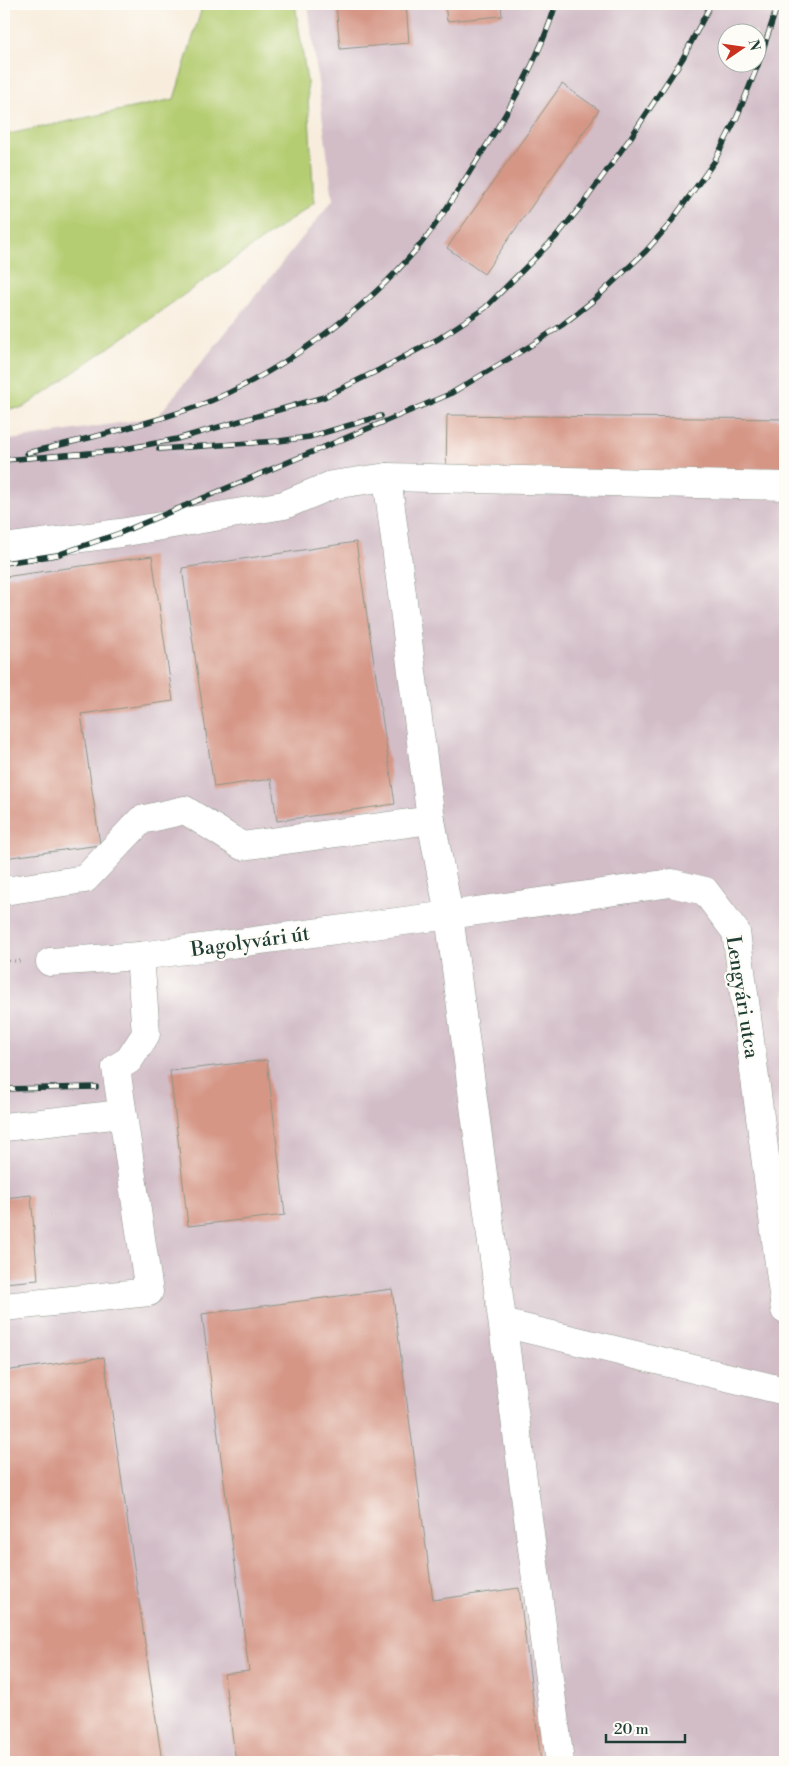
<svg xmlns="http://www.w3.org/2000/svg" width="789" height="1766" viewBox="0 0 789 1766" font-family="'Libre Bodoni',serif">
	<rect width="100%" height="100%" fill="#fdfcf7"/>
	<filter id="ink" filterUnits="userSpaceOnUse"><feTurbulence type="fractalNoise" baseFrequency=".02" numOctaves="2"/><feDisplacementMap in="SourceGraphic" scale="10" xChannelSelector="R" yChannelSelector="G"/><feConvolveMatrix kernelMatrix="1 2 1 2 8 2 1 2 1" color-interpolation-filters="sRGB"/></filter>
	<filter id="wash" filterUnits="userSpaceOnUse"><feTurbulence type="fractalNoise" baseFrequency=".0096" numOctaves="4" result="noise"/><feDisplacementMap in="SourceGraphic" scale="20" xChannelSelector="R" yChannelSelector="G"/><feGaussianBlur stdDeviation="1.12" result="paint"/><feColorMatrix in="noise" values="0 0 0 0 0 0 0 0 0 0 0 0 0 0 0 0 0 1.4 0 .05"/><feComposite in="paint" operator="in"/></filter>
	<g filter="url(#wash)">
		<rect width="100%" height="100%" fill="#f8eddd"/>
		<path fill="#d2bdc7" fill-rule="evenodd" d="M308 4H785V1762H4V441L157 417 333 200ZM726 32H756V62H726Z"/>
		<path fill="#b5cd72" stroke="#6a8553" d="M203 4H295L307 81 314 203 23 408 4 409V135L174 99Z"/>
		<g id="blocks">
			<g fill="#d59686">
				<path d="M336 4H406L409 43 340 49Z"/>
				<path d="M445 4H501L502 16 447 21Z"/>
				<path d="M562 84 599 110 484 274 447 248Z"/>
				<path d="M447 415 785 419V478L446 474Z"/>
				<path d="M356 542 395 804 277 821 271 779 214 787 182 568Z"/>
				<path d="M152 556 173 701 81 714 100 845 4 858V577Z"/>
				<path d="M267 1060 285 1215 188 1226 170 1071Z"/>
				<path d="M31 1195 38 1280 4 1283V1198Z"/>
				<path d="M392 1289 433 1600 519 1588 541 1762H236L224 1674 249 1671 202 1314Z"/>
				<path d="M104 1357 162 1762H4V1371Z"/>
			</g>
		</g>
	</g>
	<g filter="url(#ink)">
		<use href="#blocks" fill-opacity="0" stroke="#8c9588" stroke-width="1"/>
		<g fill="none" stroke-linecap="round" stroke-linejoin="round">
			<defs>
				<g id="minor">
					<path d="M387 477 431 820 449 915 560 1762"/>
					<path d="M4 548 120 533 284 505 332 485 387 477 785 486"/>
					<path d="M4 891 85 879 141 820 185 810 242 846 431 820"/>
					<path d="M50 962 140 956 449 915 671 883 705 891 736 932 785 1310"/>
					<path d="M4 1127 122 1114"/>
					<path d="M4 1307 149 1292 116 1068 129 1060 146 1034 140 956"/>
					<path d="M503 1323 785 1391"/>
				</g>
			</defs>
			<use href="#minor" stroke="#8c9588" stroke-width="29"/>
			<path stroke="#8c9588" stroke-width="3" stroke-dasharray="1 4" stroke-linecap="butt" d="M4 961H24"/>
			<use href="#minor" stroke="#fff" stroke-width="28"/>
			<defs>
				<g id="rail">
					<path d="M159 449 279 441 309 437 381 416"/>
					<path d="M27 453C85 439 142 426 198 406 276 376 366 311 419 246 441 220 458 190 476 162 508 112 539 60 556 4"/>
					<path d="M4 460 114 451 177 439 324 397 379 370 438 339 485 308 556 237 582 205 631 137 683 58 711 4"/>
					<path d="M4 563 57 555 120 533 450 394 530 346 562 325 594 300 646 251 668 226 714 162 737 117 758 65 778 4"/>
					<path d="M4 1089 96 1087"/>
				</g>
			</defs>
			<use href="#rail" stroke="#1f3d34" stroke-width="5.5"/>
			<use href="#rail" stroke="#fdfcf7" stroke-width="4" stroke-dasharray="11" stroke-linecap="butt"/>
		</g>
	</g>
	<g text-anchor="middle" stroke-width="4.5" stroke-linejoin="round" paint-order="stroke">
		<g font-size="20" fill="#1f3d34" stroke="#fdfcf7">
			<text transform="translate(250 941) rotate(-8)" y="7">Bagolyvári út</text>
			<text transform="translate(743 997) rotate(81)" y="7">Lengyári utca</text>
		</g>
	</g>
	<rect width="789" height="1766" fill="none" stroke="#fdfcf7" stroke-width="20"/>
	<g transform="translate(742 48) rotate(77)"><circle r="24" fill="#fdfcf7" stroke="#a4b0a9"/>
	<path d="M0-4L9 19L0 12L-9 19Z" fill="#c8321e"/>
	<text y="-8" font-size="14" font-weight="bold" text-anchor="middle" fill="#1f3d34">N</text>
	</g>
	<path d="M606 1734v8h79v-8" fill="none" stroke="#1f3d34" stroke-width="2.5"/>
	<text x="614" y="1734" font-size="15" fill="#1f3d34" stroke="#fdfcf7" stroke-width="4" paint-order="stroke">20 m</text>
</svg>
